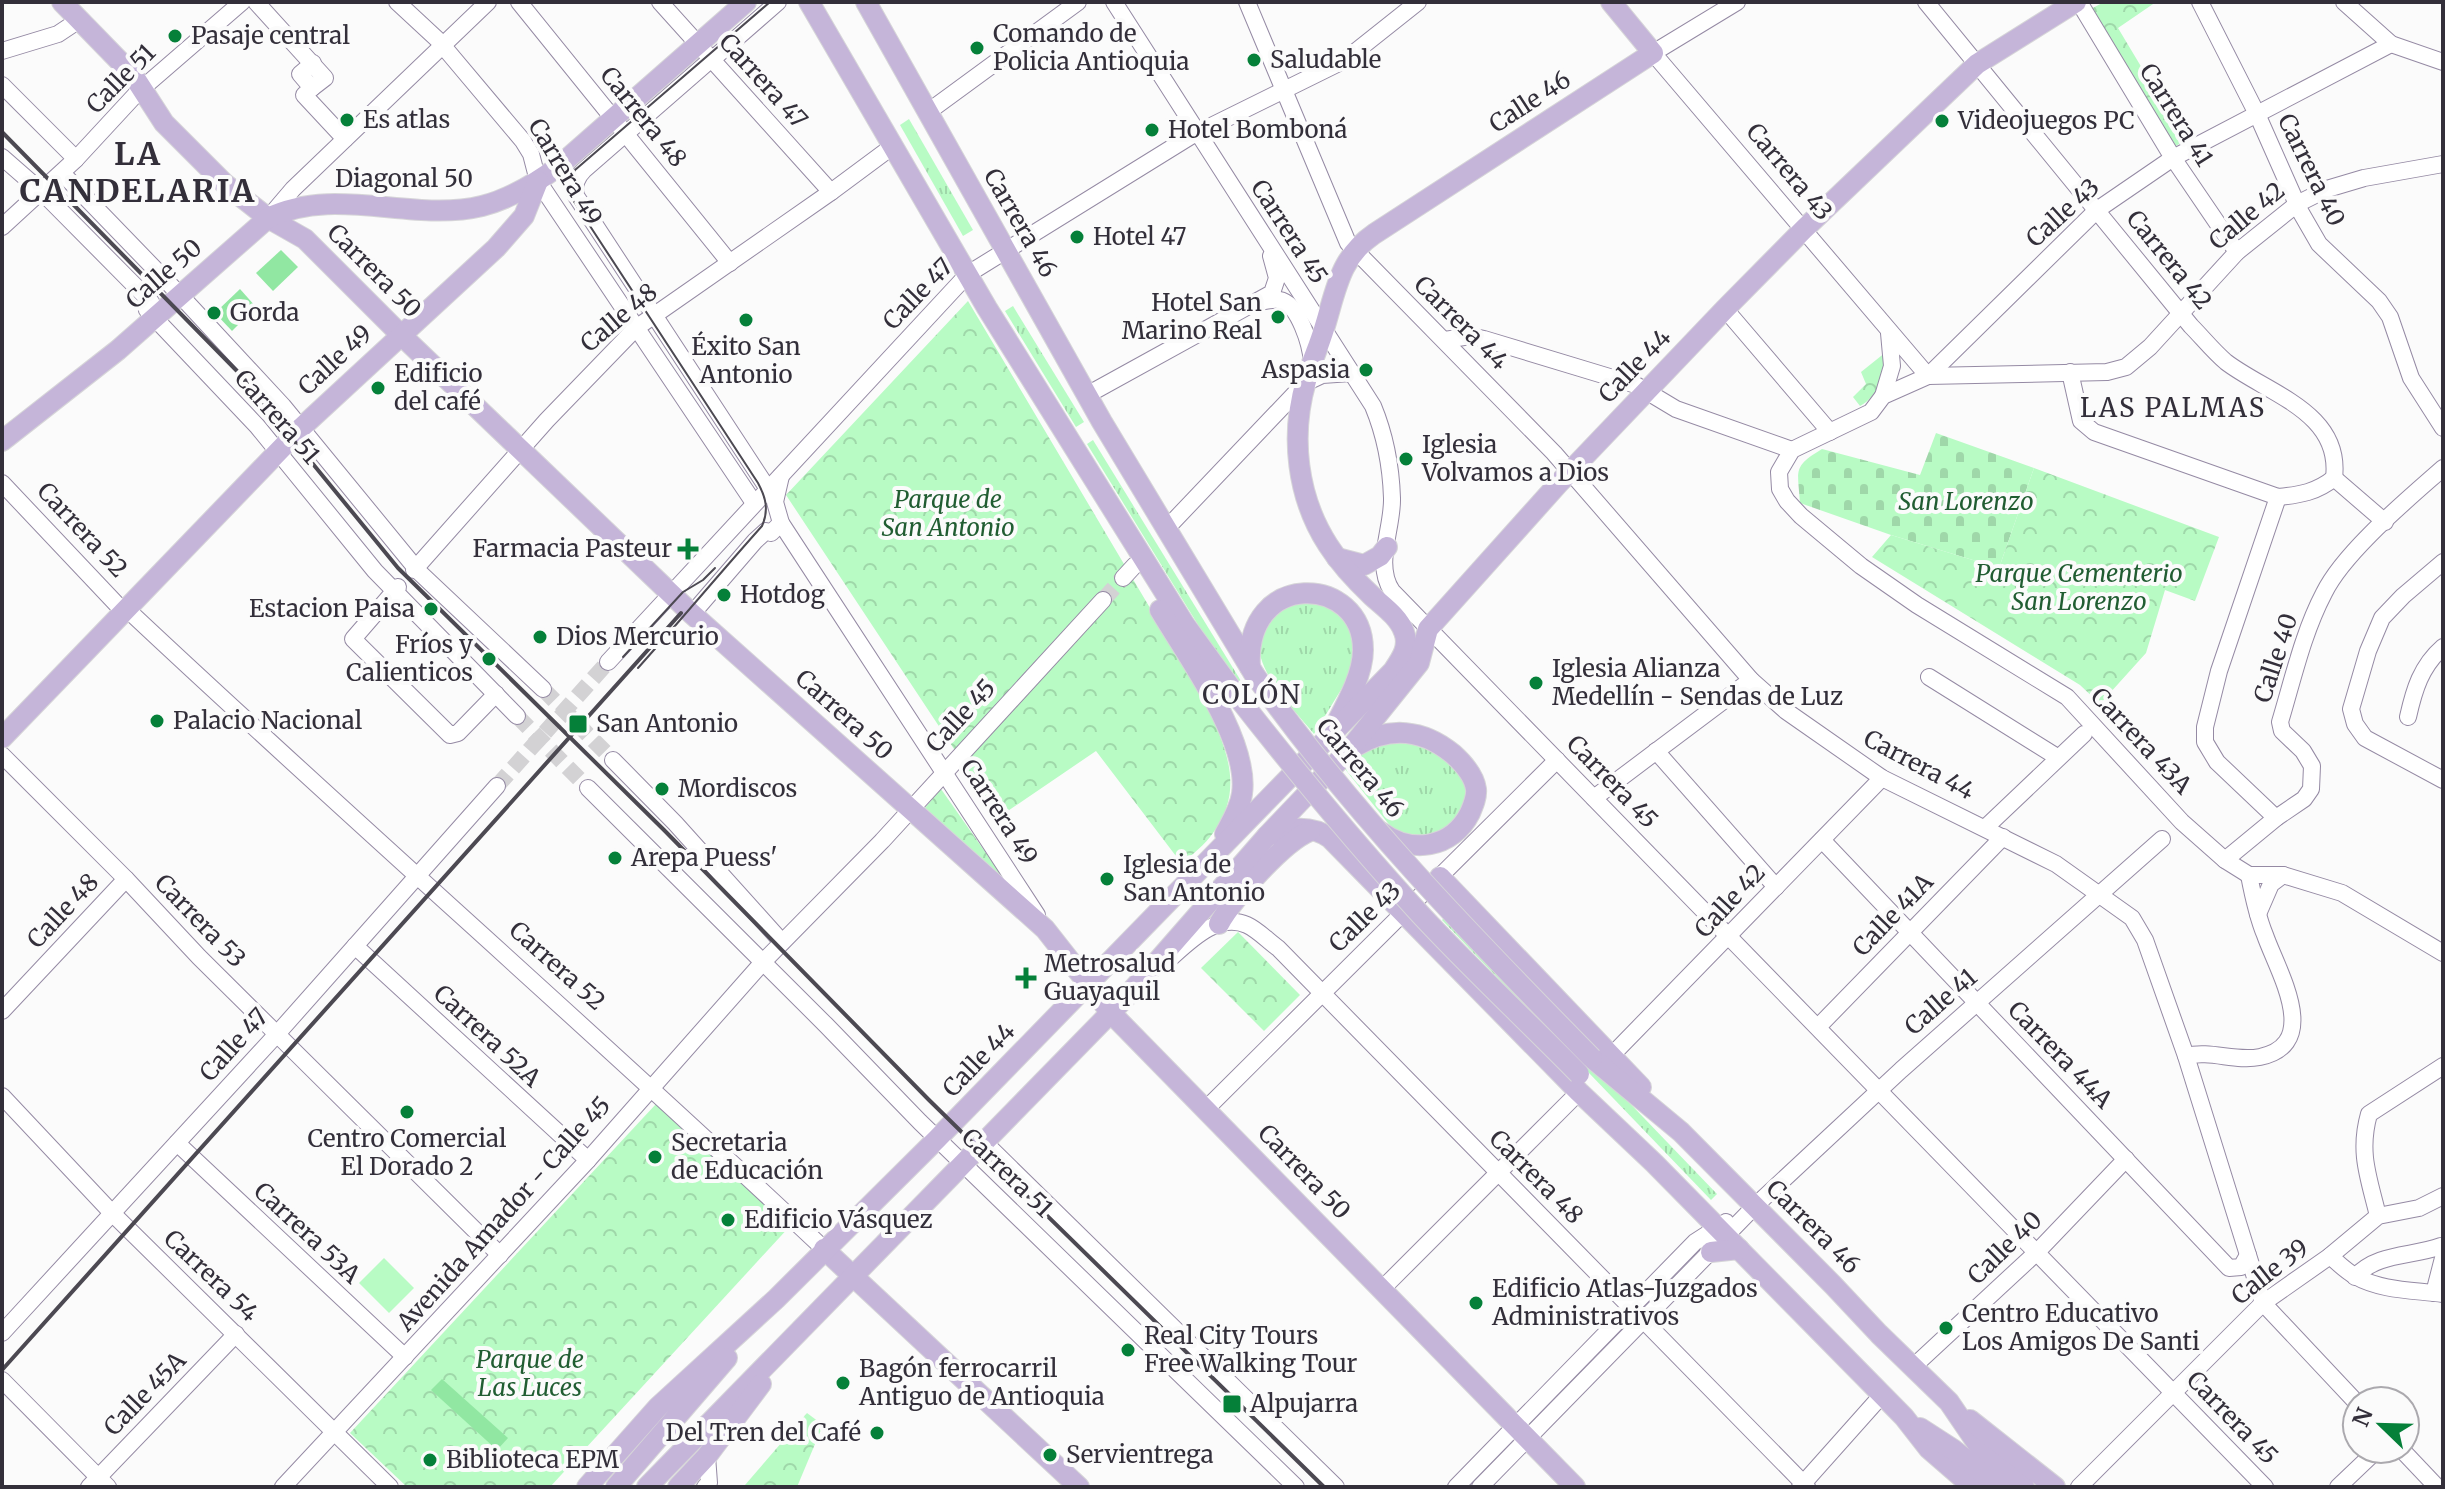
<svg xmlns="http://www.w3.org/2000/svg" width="2445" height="1489" viewBox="0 0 2445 1489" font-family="Merriweather,serif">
	<defs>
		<pattern id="grass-tufts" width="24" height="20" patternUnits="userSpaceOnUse" patternTransform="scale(2)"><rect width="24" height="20" fill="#b8fbc4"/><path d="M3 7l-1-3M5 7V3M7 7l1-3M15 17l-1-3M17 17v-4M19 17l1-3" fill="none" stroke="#9fd7a9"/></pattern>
		<pattern id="cemetery-stones" width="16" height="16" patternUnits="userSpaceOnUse" patternTransform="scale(2)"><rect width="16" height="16" fill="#b8fbc4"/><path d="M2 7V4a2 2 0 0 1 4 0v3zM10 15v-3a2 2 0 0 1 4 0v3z" fill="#9fd7a9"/></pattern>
		<pattern id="park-crowns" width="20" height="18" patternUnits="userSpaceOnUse" patternTransform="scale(2)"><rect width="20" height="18" fill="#b8fbc4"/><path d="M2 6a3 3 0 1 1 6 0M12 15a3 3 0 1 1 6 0" fill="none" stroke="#9fd7a9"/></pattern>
	</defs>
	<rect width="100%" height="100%" fill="#fbfbfb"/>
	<g fill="url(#grass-tufts)">
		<path d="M909 119 973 230 963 236 900 125Z"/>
		<path d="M1013 306 1084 422 1076 427 1005 311Z"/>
		<path d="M1093 440 1241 681 1235 685 1087 444Z"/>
		<path d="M1290 600 1331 604 1358 633 1350 675 1314 734C1294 709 1244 662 1263 627 1269 617 1282 608 1290 600Z"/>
		<path d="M1404 742 1447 755 1473 790 1450 831 1414 840 1391 827 1341 764 1362 747Z"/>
		<path d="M1448 914 1717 1194 1711 1200 1442 920Z"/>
	</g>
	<path fill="url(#cemetery-stones)" d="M1936 433 2034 468 1999 568 1891 535 1800 503C1798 470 1792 467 1822 449L1920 475Z"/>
	<g fill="url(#park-crowns)">
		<path d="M2104 2H2156L2118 28 2185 140 2176 146 2089 10Z"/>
		<path d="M968 301 1204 699C1224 744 1247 787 1213 833 1205 845 1192 854 1182 864L1096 751 999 817 786 495Z"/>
		<path d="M1886 352C1885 373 1879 396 1860 406L1853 397 1866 384 1861 372Z"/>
		<path d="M2034 468 2219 537 2195 601 2165 590 2146 653 2100 704 2080 685 1872 557 1891 535 1999 568Z"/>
		<path d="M941 789 1007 883 924 809Z"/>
		<path d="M1238 932 1300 995 1264 1031 1201 968Z"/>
		<path d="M656 1104 791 1225 550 1487H407L350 1433Z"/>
		<path d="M807 1413 823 1425 797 1487 745 1485Z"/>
	</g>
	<path fill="#b8fbc4" d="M384 1258 414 1288 389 1313 359 1283Z"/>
	<g fill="#91e7a2">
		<path d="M281 250 298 267 273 291 256 273Z"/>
		<path d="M240 289 256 307 232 331 215 313Z"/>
		<path d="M442 1379 508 1438 497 1450 431 1390Z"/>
	</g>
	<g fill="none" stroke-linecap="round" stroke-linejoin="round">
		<g stroke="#d3d2d4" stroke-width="16" stroke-dasharray="16 8" stroke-linecap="butt">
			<path d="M1103 600 1123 578"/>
			<path d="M543 689 613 760"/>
			<path d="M517 716 588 788"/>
			<path d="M497 786 608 662"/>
		</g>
		<defs>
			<g id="minor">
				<path d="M256 2 325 78 312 88"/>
				<path d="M397 2 438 40 523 141 531 154 538 181 754 503"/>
				<path d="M519 2 730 263"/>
				<path d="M660 2 831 192"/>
				<path d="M1114 2 1373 406C1385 435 1391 467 1392 498 1393 528 1374 564 1392 591L2265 1487"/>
				<path d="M1247 2 1348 243 1554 453 1751 680 1786 711 1882 778 2056 864 2132 918 2145 940 2186 1056 2263 1303 2357 1403"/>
				<path d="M1737 2 1653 53 1928 376"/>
				<path d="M1926 2 2191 326C2202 337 2213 351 2226 362 2268 394 2342 412 2334 478"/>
				<path d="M2079 2 2173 158 2237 252"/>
				<path d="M2200 2 2257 114 2300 211 2319 244 2379 301 2390 317 2411 378 2443 428"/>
				<path d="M2344 2 2391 44 2443 62"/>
				<path d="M2391 44 2173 158 2097 210 1928 376 1883 396 1871 412 1792 450 1779 472 1780 489 1787 501 1801 516 1861 566 1917 605 2067 697 2182 822 2225 860 2249 875H2283L2342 893 2443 953"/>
				<path d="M2 51 58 34 79 20"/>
				<path d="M715 57 778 2"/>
				<path d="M708 62 584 170C576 178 574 185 576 196L768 489"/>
				<path d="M313 63 300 74 312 88 304 95 345 139"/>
				<path d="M2 85 76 159"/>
				<path d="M932 109 1078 2"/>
				<path d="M2 157 42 192 151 302 147 310 257 426 375 571 517 716"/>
				<path d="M62 173 180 295 283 406 419 572 543 689"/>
				<path d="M270 216 293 189 488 2"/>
				<path d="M2 227 76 159 138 92 242 2"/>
				<path d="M1259 302C1265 301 1273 299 1279 300 1299 303 1311 346 1312 363"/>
				<path d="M1725 309 1830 432"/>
				<path d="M1445 340 1470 336 1484 339 1636 385 1676 409 1792 450"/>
				<path d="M2070 372 2081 421 2094 432 2278 497C2300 495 2317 492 2334 478"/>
				<path d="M1928 376 2107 372 2126 367 2150 347 2237 252 2297 204 2327 189 2364 178 2443 164"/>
				<path d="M1087 395 1272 293 1277 278 1271 256"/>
				<path d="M1883 396 1892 366 1889 333"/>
				<path d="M781 476 775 502 781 523 1037 915"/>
				<path d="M2334 478 2385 522"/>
				<path d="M2 483 123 611 131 613C360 828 596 1034 824 1249"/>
				<path d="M1166 529 1305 383 1322 375 1351 373"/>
				<path d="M2443 562 2403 596 2382 618 2368 651 2351 709 2355 724 2365 738 2443 780"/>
				<path d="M414 570 547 420 636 328 831 192 893 146"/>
				<path d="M1123 578 1135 565"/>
				<path d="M398 587 353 639 450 735 458 733 496 694"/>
				<path d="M692 614 755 541 766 531 771 533 781 523"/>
				<path d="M608 662 968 274 1191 136 1345 60 1418 2"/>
				<path d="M1929 677 2057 757"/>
				<path d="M2408 717C2414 690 2421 666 2443 647"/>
				<path d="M1656 751 1776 887"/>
				<path d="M2 755 126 879 199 957 500 1255"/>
				<path d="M613 760 675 823 782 942"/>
				<path d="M588 788 826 1025 920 1122 1296 1487"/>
				<path d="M1594 798 1751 680"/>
				<path d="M2276 818 2217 762 2205 742V727L2219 671 2278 497"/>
				<path d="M1985 828 2084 734"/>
				<path d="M1822 840 2229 1268 2241 1267 2248 1255"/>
				<path d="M2225 860 2276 818 2304 799 2311 789 2312 766 2303 751 2282 731 2280 722C2293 679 2303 633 2324 593 2344 552 2408 499 2443 468"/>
				<path d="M2258 914 2271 884 2283 875"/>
				<path d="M355 946 588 1160"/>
				<path d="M1165 963C1186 945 1216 911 1247 925 1258 930 1268 941 1278 948L1807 1487"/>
				<path d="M2 1011 126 879"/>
				<path d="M1818 1027 2003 837"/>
				<path d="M1612 1055 1882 778"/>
				<path d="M2186 1056C2211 1050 2235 1062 2260 1057 2323 1044 2277 970 2265 935 2257 916 2253 896 2249 875"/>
				<path d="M2 1096 112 1213 390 1487"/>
				<path d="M1206 1109 1557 760"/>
				<path d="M984 1142 1336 1487"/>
				<path d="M177 1143 405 1357"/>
				<path d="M2378 1216C2369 1178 2358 1153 2369 1114L2443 1066"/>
				<path d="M2330 1256C2338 1263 2346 1271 2355 1276 2381 1291 2414 1290 2443 1294"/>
				<path d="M2355 1277C2378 1252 2412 1257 2441 1246L2443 1249"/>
				<path d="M1382 1289 1579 1092"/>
				<path d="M2434 1293 2443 1258"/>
				<path d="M2 1333 277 1034 497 786"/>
				<path d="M1913 1367 2037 1252 2126 1159"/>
				<path d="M2 1380 108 1487"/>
				<path d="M2401 1449 2437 1487"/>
				<path d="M89 1487 236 1334"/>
				<path d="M283 1487 588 1160 763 962 882 841 1103 600"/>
				<path d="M705 1487 709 1483 707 1456"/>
				<path d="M1456 1487 1695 1242 1726 1222"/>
				<path d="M1480 1487 1755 1206 1901 1070 2162 839"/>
				<path d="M1800 1487 1882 1395"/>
				<path d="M2079 1487 2263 1303 2330 1256 2378 1216 2419 1208 2443 1196"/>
				<path d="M2338 1487 2378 1449"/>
			</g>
			<g id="major">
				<path d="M62 2 133 75 164 123 225 184 268 218 305 239 400 334 692 614 1045 929 1111 1013 1575 1487"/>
				<path d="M809 2 987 308 1185 625 1233 691"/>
				<path d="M866 2 1102 422 1254 674"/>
				<path d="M2 441 118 350 268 218C336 185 412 223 482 206 510 199 536 183 559 166L746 2"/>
				<path d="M1337 558 1364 565 1380 556 1387 547"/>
				<path d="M1160 610C1187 656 1250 741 1242 794 1240 808 1232 821 1225 834"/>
				<path d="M1250 667C1244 569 1363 574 1363 650 1363 674 1347 703 1336 724"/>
				<path d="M2 738 302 427 496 248 524 216 538 181"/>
				<path d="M1356 746C1389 726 1423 729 1453 754 1463 763 1474 775 1476 789 1477 797 1473 806 1470 813 1452 849 1411 854 1381 832"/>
				<path d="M1267 836C1289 828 1310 824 1330 838L1579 1092 1654 1163 1904 1417 1929 1449 1973 1487"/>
				<path d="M1440 877 1641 1087"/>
				<path d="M1219 924C1233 899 1283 842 1310 831"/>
				<path d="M1592 1058 1681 1132 1833 1285 1879 1334 1949 1402 1981 1449 2024 1487"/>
				<path d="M824 1249 1079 1487"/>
				<path d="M1711 1252 1739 1249"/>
				<path d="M1970 1420 2055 1487"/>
				<path d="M1920 1428 1954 1450 2000 1487"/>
				<path d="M587 1487 658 1407 776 1299 937 1139 1393 671C1401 659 1410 647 1404 632 1399 617 1383 606 1372 596 1356 581 1340 564 1328 545 1297 497 1290 436 1306 381 1311 363 1319 346 1324 329 1336 291 1339 258 1374 234L1653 53 1611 2"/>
				<path d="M616 1487 727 1358"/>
				<path d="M647 1487 1127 996 1267 836 1349 750 1419 663 1428 629 1558 484 1725 309 1804 229 1977 64 2076 2"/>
				<path d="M678 1487 707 1456 761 1384"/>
			</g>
		</defs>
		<use href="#minor" stroke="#958aa4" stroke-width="18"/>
		<use href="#major" stroke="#d6d5d8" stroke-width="22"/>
		<use href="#minor" stroke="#fff" stroke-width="16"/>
		<use href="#major" stroke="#c5b5d9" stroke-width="20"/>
		<g stroke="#4c4952" stroke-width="2">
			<path d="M623 657 683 592 703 580 715 568"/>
			<path d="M638 668C680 621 720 573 762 526 769 510 766 498 758 483L571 197 570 183 575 170 770 2"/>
		</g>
		<g stroke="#4c4952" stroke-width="4">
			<path d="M2 132 237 371 398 568 664 830 929 1100 1324 1487"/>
			<path d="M2 1370 681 613"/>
		</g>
		<defs>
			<g id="major-bridge">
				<path d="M1254 674C1353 814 1472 936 1592 1058"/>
				<path d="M1233 691C1293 768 1354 842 1420 914 1471 969 1526 1020 1579 1074"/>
			</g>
		</defs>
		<use href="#major-bridge" stroke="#d6d5d8" stroke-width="22" stroke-linecap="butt"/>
		<use href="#major-bridge" stroke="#c5b5d9" stroke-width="20"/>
	</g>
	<g fill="#058039" stroke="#fbfbfb" stroke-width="3">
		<circle cx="175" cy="36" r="8"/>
		<circle cx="977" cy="48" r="8"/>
		<circle cx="1254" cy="60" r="8"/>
		<circle cx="347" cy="120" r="8"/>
		<circle cx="1942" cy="121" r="8"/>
		<circle cx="1152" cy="130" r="8"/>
		<circle cx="1077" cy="237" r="8"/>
		<circle cx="214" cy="313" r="8"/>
		<circle cx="1278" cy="317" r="8"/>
		<circle cx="746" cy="320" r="8"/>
		<circle cx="1366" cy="370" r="8"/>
		<circle cx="378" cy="388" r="8"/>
		<circle cx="1406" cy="459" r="8"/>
		<path d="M684 537h8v8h8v8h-8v8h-8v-8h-8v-8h8z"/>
		<circle cx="724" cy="595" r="8"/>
		<circle cx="431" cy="609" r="8"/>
		<circle cx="540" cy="637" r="8"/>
		<circle cx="489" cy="659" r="8"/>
		<circle cx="1536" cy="683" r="8"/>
		<circle cx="157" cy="721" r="8"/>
		<rect x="568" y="714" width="20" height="20" rx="4"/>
		<circle cx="662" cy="789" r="8"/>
		<circle cx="615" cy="858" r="8"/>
		<circle cx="1107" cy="879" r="8"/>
		<path d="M1022 966h8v8h8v8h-8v8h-8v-8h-8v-8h8z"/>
		<circle cx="407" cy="1112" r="8"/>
		<circle cx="655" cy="1157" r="8"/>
		<circle cx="728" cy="1220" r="8"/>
		<circle cx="1476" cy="1303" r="8"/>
		<circle cx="1946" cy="1328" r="8"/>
		<circle cx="1128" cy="1350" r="8"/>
		<circle cx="843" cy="1383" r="8"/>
		<rect x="1222" y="1394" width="20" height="20" rx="4"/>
		<circle cx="877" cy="1433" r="8"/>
		<circle cx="1050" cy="1455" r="8"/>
		<circle cx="430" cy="1460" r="8"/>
	</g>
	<g text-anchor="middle" stroke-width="8" stroke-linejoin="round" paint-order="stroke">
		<g font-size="24" fill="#332f3a" stroke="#fbfbfb" text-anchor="start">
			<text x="993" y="42">Comando de<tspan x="993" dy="28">Policia Antioquia</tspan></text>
			<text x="191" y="44">Pasaje central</text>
			<text x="1270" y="68">Saludable</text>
			<text x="363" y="128">Es atlas</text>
			<text x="1958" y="129">Videojuegos PC</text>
			<text x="1168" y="138">Hotel Bomboná</text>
			<text x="1093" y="245">Hotel 47</text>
			<text x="1262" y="311" text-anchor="end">Hotel San<tspan x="1262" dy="28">Marino Real</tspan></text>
			<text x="230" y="321">Gorda</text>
			<text x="746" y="355" text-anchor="middle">Éxito San<tspan x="746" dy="28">Antonio</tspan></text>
			<text x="1350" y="378" text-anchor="end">Aspasia</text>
			<text x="394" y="382">Edificio<tspan x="394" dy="28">del café</tspan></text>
			<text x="1422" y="453">Iglesia<tspan x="1422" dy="28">Volvamos a Dios</tspan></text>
			<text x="672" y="557" text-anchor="end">Farmacia Pasteur</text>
			<text x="740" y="603">Hotdog</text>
			<text x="415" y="617" text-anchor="end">Estacion Paisa</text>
			<text x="556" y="645">Dios Mercurio</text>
			<text x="473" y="653" text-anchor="end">Fríos y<tspan x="473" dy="28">Calienticos</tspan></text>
			<text x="1552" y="677">Iglesia Alianza<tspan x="1552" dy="28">Medellín - Sendas de Luz</tspan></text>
			<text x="173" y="729">Palacio Nacional</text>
			<text x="596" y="732">San Antonio</text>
			<text x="678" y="797">Mordiscos</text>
			<text x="631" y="866">Arepa Puess'</text>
			<text x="1123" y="873">Iglesia de<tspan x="1123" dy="28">San Antonio</tspan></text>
			<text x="1044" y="972">Metrosalud<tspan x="1044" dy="28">Guayaquil</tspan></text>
			<text x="407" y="1147" text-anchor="middle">Centro Comercial<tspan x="407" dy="28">El Dorado 2</tspan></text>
			<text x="671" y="1151">Secretaria<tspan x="671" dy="28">de Educación</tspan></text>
			<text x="744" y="1228">Edificio Vásquez</text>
			<text x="1492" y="1297">Edificio Atlas-Juzgados<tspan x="1492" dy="28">Administrativos</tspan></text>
			<text x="1962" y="1322">Centro Educativo<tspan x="1962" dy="28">Los Amigos De Santi</tspan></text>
			<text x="1144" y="1344">Real City Tours<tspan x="1144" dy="28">Free Walking Tour</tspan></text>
			<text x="859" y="1377">Bagón ferrocarril<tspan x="859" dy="28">Antiguo de Antioquia</tspan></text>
			<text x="1250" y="1412">Alpujarra</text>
			<text x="861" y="1441" text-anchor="end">Del Tren del Café</text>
			<text x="1066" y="1463">Servientrega</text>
			<text x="446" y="1468">Biblioteca EPM</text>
		</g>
		<g font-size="24" fill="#332f3a" stroke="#fbfbfb">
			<text transform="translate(121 79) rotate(-45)" y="8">Calle 51</text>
			<text transform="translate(763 81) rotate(48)" y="8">Carrera 47</text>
			<text transform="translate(1530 102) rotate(-33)" y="8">Calle 46</text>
			<text transform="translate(2176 115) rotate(58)" y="8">Carrera 41</text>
			<text transform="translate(643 117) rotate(51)" y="8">Carrera 48</text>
			<text transform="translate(2311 170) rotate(64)" y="8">Carrera 40</text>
			<text transform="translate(565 172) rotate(59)" y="8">Carrera 49</text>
			<text transform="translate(1789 172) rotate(50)" y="8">Carrera 43</text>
			<text x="404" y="187">Diagonal 50</text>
			<text transform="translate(2063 213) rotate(-42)" y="8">Calle 43</text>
			<text transform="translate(2247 216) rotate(-40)" y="8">Calle 42</text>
			<text transform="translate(1020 223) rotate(60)" y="8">Carrera 46</text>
			<text transform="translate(1289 232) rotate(57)" y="8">Carrera 45</text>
			<text transform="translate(2169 260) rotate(51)" y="8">Carrera 42</text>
			<text transform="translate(374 271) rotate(45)" y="8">Carrera 50</text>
			<text transform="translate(164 274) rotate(-41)" y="8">Calle 50</text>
			<text transform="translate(918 294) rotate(-46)" y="8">Calle 47</text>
			<text transform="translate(619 318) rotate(-40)" y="8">Calle 48</text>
			<text transform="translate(1461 323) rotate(45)" y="8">Carrera 44</text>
			<text transform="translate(335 360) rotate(-43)" y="8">Calle 49</text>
			<text transform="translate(1635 366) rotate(-46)" y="8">Calle 44</text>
			<text transform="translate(277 417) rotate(49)" y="8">Carrera 51</text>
			<text transform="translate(82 530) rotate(47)" y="8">Carrera 52</text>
			<text transform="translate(2276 658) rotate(-72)" y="8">Calle 40</text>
			<text transform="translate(844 715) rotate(42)" y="8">Carrera 50</text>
			<text transform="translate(961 716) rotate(-47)" y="8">Calle 45</text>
			<text transform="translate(2141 741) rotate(47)" y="8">Carrera 43A</text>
			<text transform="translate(1919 765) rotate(28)" y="8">Carrera 44</text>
			<text transform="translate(1360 768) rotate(50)" y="8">Carrera 46</text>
			<text transform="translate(1612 782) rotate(46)" y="8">Carrera 45</text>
			<text transform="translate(999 812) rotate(57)" y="8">Carrera 49</text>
			<text transform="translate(1730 901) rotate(-47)" y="8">Calle 42</text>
			<text transform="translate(63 911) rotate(-47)" y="8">Calle 48</text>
			<text transform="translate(1893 915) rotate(-46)" y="8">Calle 41A</text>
			<text transform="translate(1365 917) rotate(-44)" y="8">Calle 43</text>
			<text transform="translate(200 921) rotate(46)" y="8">Carrera 53</text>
			<text transform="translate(557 966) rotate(42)" y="8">Carrera 52</text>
			<text transform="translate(1941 1002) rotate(-41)" y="8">Calle 41</text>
			<text transform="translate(487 1036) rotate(43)" y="8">Carrera 52A</text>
			<text transform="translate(234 1045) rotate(-48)" y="8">Calle 47</text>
			<text transform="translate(2060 1055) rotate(46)" y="8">Carrera 44A</text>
			<text transform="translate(979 1060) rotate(-46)" y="8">Calle 44</text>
			<text transform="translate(1304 1172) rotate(46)" y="8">Carrera 50</text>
			<text transform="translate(1007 1173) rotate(44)" y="8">Carrera 51</text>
			<text transform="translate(1536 1177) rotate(45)" y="8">Carrera 48</text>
			<text transform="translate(504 1214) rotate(-48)" y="8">Avenida Amador - Calle 45</text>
			<text transform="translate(1813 1227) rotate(45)" y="8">Carrera 46</text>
			<text transform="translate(307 1233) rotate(43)" y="8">Carrera 53A</text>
			<text transform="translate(2005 1248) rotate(-44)" y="8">Calle 40</text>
			<text transform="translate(2270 1272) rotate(-38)" y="8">Calle 39</text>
			<text transform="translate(211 1276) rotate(44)" y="8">Carrera 54</text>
			<text transform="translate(145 1394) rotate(-46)" y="8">Calle 45A</text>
			<text transform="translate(2232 1418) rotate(46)" y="8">Carrera 45</text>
		</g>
		<g font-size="24" font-style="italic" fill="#215d32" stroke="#fbfbfb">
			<text x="948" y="508">Parque de<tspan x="948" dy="28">San Antonio</tspan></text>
			<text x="1966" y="510">San Lorenzo</text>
			<text x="2079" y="582">Parque Cementerio<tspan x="2079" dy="28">San Lorenzo</tspan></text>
			<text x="530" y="1368">Parque de<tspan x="530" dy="28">Las Luces</tspan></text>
		</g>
		<g font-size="26" letter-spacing="2" fill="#332f3a" stroke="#fbfbfb">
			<text x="2173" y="417">LAS PALMAS</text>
			<text x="1252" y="704">COLÓN</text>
		</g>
		<g font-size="32" font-weight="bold" letter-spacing="2" fill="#332f3a" stroke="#fbfbfb">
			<text x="138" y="165">LA<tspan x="138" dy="37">CANDELARIA</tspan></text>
		</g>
	</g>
	<rect width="2445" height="1489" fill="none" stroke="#332f3a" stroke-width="8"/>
	<g transform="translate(2381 1425) rotate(293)"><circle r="38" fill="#fbfbfb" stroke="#aba9ae" stroke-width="2"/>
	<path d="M0-6L14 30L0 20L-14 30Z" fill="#058039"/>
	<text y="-12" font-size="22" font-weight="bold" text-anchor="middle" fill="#332f3a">N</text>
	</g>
</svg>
